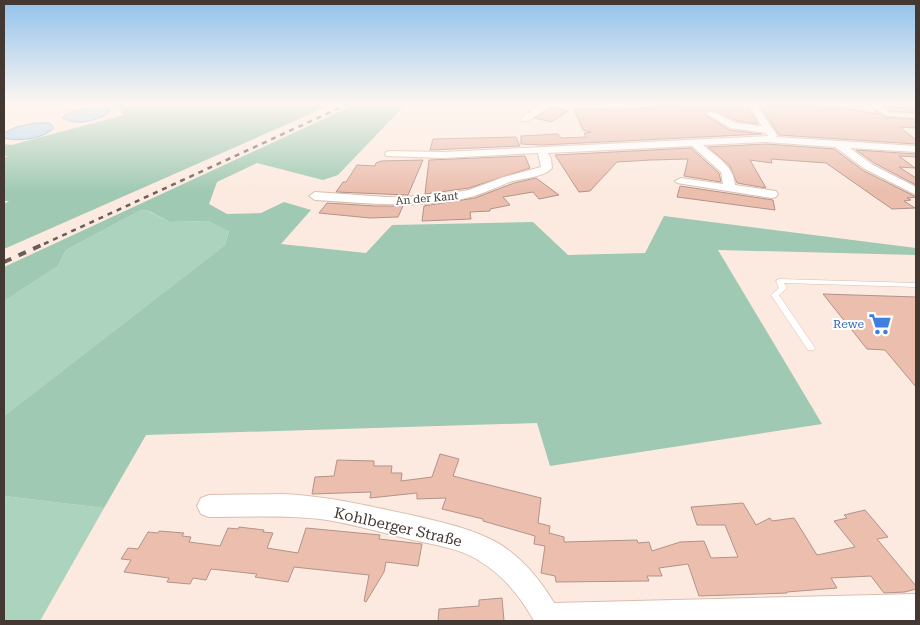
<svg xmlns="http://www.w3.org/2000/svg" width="920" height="625" viewBox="0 0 920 625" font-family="'Roboto Serif',serif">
	<rect width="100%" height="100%" fill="#fceae0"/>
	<g fill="#abd3bd">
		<path d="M141 210 148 211 170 222 208 221 229 230 225 245 4 416V301L58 266 66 250Z"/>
		<path d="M4 496 104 508 40 621H4Z"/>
	</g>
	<g fill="#9fc9b2">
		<path d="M117 104H333L4 249V204L9 201H4V158L8 156H4V144L11 145 124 115Z"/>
		<path d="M356 104H409L403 107 338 175 323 180 257 163 217 182 209 204 227 214 261 213 284 202 311 210 281 244 366 253 392 225 533 222 568 255 645 253 664 216 916 248V255L718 250 822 424 550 466 537 423 146 435 104 508 4 496V416L225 245 229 231 208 221 170 222 149 211 141 210 66 250 58 266 4 301V267Z"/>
	</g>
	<g fill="#aed8f1" stroke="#8ea8b8">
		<path d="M99 107 109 109 110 111C101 121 74 126 63 118L64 116 74 111Z"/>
		<path d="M35 123H50L54 128C43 139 18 142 4 138V133L16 127Z"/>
	</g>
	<g fill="#ebbeae" stroke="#b29389">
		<path d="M680 104H746L758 124 737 121 712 109 705 115 730 130 762 134 542 145 521 144V136L558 134 561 138 586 137 584 133 591 132 583 130 574 109 620 110Z"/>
		<path d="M759 104 837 107 878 114 873 109 875 110 886 117 916 119V128L900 127 916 140V144L779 135Z"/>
		<path d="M882 104H909L916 110V113L889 111Z"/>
		<path d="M552 107 568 111 551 122 535 118Z"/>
		<path d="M516 137 520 146 430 150 433 139Z"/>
		<path d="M766 144 834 149 864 171 916 197 907 198 911 200 904 201 915 208 892 209 826 163 771 159 772 163 750 160 766 188 737 183 730 166 708 147Z"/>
		<path d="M691 148 719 173 721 182 684 176 688 159 651 160 617 162 590 191 579 192 555 155Z"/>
		<path d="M856 150 916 154V157L899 156 915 168 899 167 916 178V185L874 163Z"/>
		<path d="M525 156 530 168 469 188 425 194 429 160Z"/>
		<path d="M423 160 408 195 336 192 343 182H346L357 165 375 166 376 163 381 161Z"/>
		<path d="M536 178 559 195 539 199 533 192 503 197 510 205 490 209V211L470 212 471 219 422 221 424 206 475 198 514 183Z"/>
		<path d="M680 186 773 200 775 210 677 197Z"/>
		<path d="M327 203 375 206H403L398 217 370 218 319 213Z"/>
		<path d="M823 294 916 297V387L885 350 867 349Z"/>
		<path d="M440 454 459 459 453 476 541 498 538 523 550 526 549 533 564 537V542L637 540 638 543 649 542 652 551 680 542 704 541 711 558 738 557 725 525H697L691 507 743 503 756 525 770 518 772 521 794 518 817 555 855 547 834 521 847 518 844 515 865 510 888 537 877 539 916 586V589L905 592 884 593 871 576 831 578 837 588 787 592V593L699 596 688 564 659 568 662 576H647L649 581 556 582 555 576 541 573 545 546 534 544 535 536 483 521V519L442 509 446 498 417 499V493L370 498 371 492 312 494 315 477 334 476 337 460 374 461V466H392L391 473H402L401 481 432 477Z"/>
		<path d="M239 527 264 530 263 532 273 533 267 548 298 553 306 528 380 535 379 539 422 544 418 566 386 562 384 572 366 602 364 601 369 575 294 567 288 582 255 577 257 574 211 569 206 580 193 578 190 584 167 582 169 578 124 572 131 560 121 559 128 548 138 549 148 532 158 533 159 531 184 533 182 536 191 537 189 542 220 546 228 528 238 529Z"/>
		<path d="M502 598 504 621H438L439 609 479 606V600Z"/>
	</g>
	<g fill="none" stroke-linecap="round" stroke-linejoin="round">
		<defs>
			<g id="service">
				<path d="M870 104H875L888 113 916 115V117L886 115Z"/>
				<path d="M911 104H916V108Z"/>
				<path d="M779 279 916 283V287L784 283 787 288 779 295 815 348 814 350H808L771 295 779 288 776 281Z"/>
			</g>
			<g id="minor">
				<path d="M542 104H553L528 121H522V117Z"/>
				<path d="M581 104H628L624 107H585Z"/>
				<path d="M748 104H756L777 135 776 137 916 146V152L850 148 873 165 916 187V195L865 169 835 147 766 142 703 145C717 157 734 166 735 185L776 191 778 194 776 197 772 198 677 183 675 181 681 178 723 184 721 172 692 146 548 153 551 159 552 168C544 177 525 178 513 181 500 185 488 192 474 196 422 210 368 203 315 200L309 196 315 192 387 197 433 196 469 190 504 177 541 167 538 153 443 158 386 156 385 154 386 152 390 151 443 152 768 136 766 133 731 128 707 114 711 111 736 123 762 126Z"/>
				<path d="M283 494C327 496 368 506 411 515 439 522 468 527 494 541 519 554 540 579 554 603L916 594V621H534C521 597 502 574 478 560 459 548 434 545 413 540 382 533 351 523 320 519 283 515 246 517 209 517L201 514 197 506 201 498 209 495Z"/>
			</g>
		</defs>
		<use href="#service" stroke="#dbbeae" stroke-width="1"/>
		<use href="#minor" stroke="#dbbeae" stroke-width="2"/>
		<use href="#service" fill="#fff" fill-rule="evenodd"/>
		<use href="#minor" fill="#fff" fill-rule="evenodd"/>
		<path stroke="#695d55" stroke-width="2.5" stroke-dasharray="5 5" stroke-linecap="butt" d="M44 244 348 104"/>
		<path stroke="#695d55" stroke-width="4" stroke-dasharray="8 8" stroke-linecap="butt" d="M4 262 46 243"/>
	</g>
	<linearGradient id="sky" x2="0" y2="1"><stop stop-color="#91c2ec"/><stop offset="0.54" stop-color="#fef6f1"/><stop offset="1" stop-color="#fef6f1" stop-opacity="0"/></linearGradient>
	<rect width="920" height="192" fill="url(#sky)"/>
	<defs>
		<symbol id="supermarket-bare" viewBox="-9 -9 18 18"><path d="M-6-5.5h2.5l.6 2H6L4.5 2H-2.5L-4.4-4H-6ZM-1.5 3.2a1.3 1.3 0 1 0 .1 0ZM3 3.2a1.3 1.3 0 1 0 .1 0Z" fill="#3f7fe0" stroke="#fff" stroke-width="2.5" paint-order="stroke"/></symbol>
	</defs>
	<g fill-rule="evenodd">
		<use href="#supermarket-bare" x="864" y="308" width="32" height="32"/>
	</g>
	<g text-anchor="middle" stroke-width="4" stroke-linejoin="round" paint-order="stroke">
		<g font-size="11" fill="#443932" stroke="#fff">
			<text transform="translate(427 198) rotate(-5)" y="4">An der Kant</text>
		</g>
		<g font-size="12" fill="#366cbe" stroke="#fff" text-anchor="end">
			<text x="864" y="328">Rewe</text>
		</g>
		<g font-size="15" fill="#443932" stroke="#fff">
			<text transform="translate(398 527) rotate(13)" y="5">Kohlberger Straße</text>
		</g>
	</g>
	<rect width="920" height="625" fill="none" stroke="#443932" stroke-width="10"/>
</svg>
